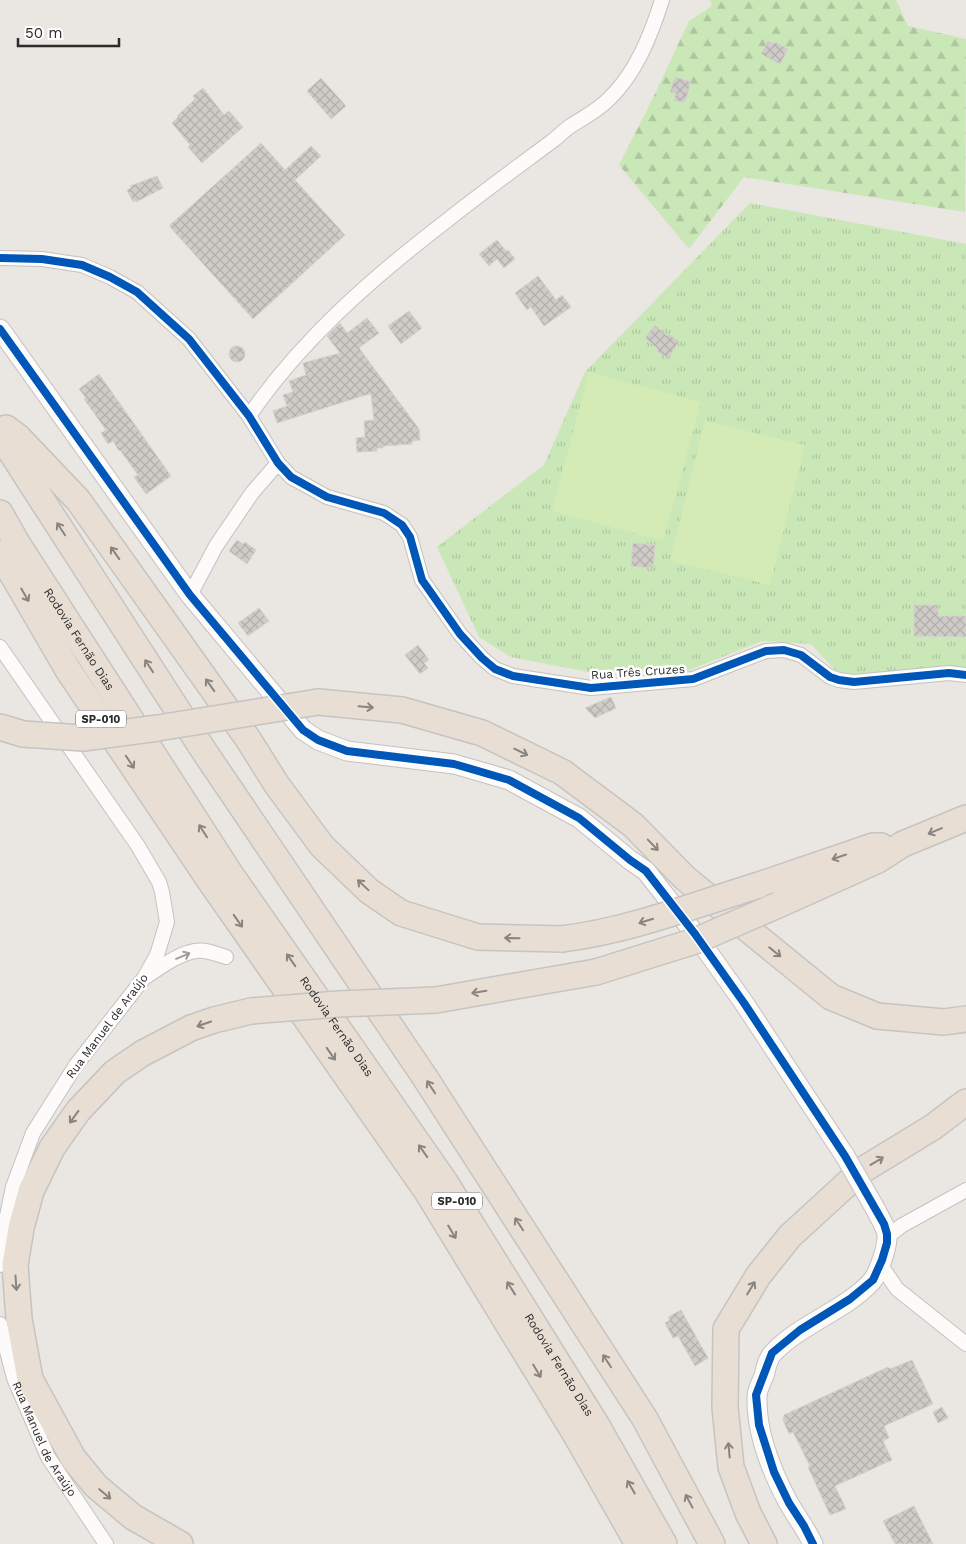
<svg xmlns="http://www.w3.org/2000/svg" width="966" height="1544" viewBox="0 0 966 1544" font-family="'Work Sans',sans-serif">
	<defs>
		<pattern id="grass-tufts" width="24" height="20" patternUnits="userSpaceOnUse" patternTransform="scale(1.25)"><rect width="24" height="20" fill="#cae7b8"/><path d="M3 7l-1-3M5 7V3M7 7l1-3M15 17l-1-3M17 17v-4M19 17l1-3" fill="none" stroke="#aec69e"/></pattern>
		<pattern id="forest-firs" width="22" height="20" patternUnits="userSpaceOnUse" patternTransform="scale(1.25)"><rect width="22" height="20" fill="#cae7b8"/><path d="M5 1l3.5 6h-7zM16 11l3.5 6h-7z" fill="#aec69e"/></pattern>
		<pattern id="building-cross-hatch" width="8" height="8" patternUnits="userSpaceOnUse" patternTransform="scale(1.25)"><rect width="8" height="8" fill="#cfccc8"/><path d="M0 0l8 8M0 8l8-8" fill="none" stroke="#b2afac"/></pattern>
	</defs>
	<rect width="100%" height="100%" fill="#eae6e1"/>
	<path fill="url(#grass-tufts)" d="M750 203 966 244V671L870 675 837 672 811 644 762 641 687 671 588 672 511 657 479 637 437 547 544 465 585 372Z"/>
	<path fill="url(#forest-firs)" d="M710 0H896L908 26 966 39 965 212 744 177 689 249 619 165 653 98 689 21 712 6Z"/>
	<g fill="#d5ebb6">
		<path d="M589 372 701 402 663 541 552 511Z"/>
		<path d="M705 421 805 445 770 585 670 561Z"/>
	</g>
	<g fill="url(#building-cross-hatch)" stroke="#d5d2cd">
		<path d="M768 41 774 44 775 42 788 49 780 64 761 54Z"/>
		<path d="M675 77 691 82 685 102 674 101 676 93 670 92Z"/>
		<path d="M321 78 346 106 331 119 307 91Z"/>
		<path d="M203 88 224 115 229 111 243 127 202 163 188 147 190 145 172 123 178 117 177 116 195 99 193 96Z"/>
		<path d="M261 143 285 170 311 146 321 156 295 180 345 235 253 319 169 226Z"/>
		<path d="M157 176 163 188 136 202V200L133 202 127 190 131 188 130 186Z"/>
		<path d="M497 240 506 251 508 250 515 259 504 268 497 259 489 266 479 254Z"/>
		<path d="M538 276 556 300 562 295 571 307 544 326 531 307 527 310 515 293Z"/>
		<path d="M409 311 422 328 401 344 388 326Z"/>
		<path d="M367 318 379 333 359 348 419 429 420 440 412 441V444L383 446V448H377V451L357 452 356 438 365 437 364 421 374 420 371 395 369 394 277 423 273 411 287 406 283 395 293 392 289 381 306 375 303 363 340 353 327 336 340 323 347 333Z"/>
		<path d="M655 325 667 336 668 334 679 341 668 358 657 351 658 349 645 338Z"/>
		<circle cx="237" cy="354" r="8"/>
		<path d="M99 374 171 476 146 494 134 477 138 475 120 450 119 451 113 441 108 444 101 433 106 430 84 399 86 398 79 389Z"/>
		<path d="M237 540 243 544 245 542 256 550 247 564 229 551Z"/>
		<path d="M633 543 655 545 653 568 631 566Z"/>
		<path d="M914 605H938V616H966V637L914 636Z"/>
		<path d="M259 608 269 621 248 636 238 623Z"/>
		<path d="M418 645 429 660 424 663 428 668 420 674 405 655Z"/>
		<path d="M611 697 616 708 595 718 585 708Z"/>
		<path d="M681 1310 708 1358 695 1366 678 1336 673 1338 665 1323 670 1320 668 1317Z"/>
		<path d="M912 1360 933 1404 884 1426 889 1438 883 1441 892 1460 835 1486 846 1509 830 1515 808 1467 810 1466 793 1432 789 1434 783 1420 784 1415 888 1367 890 1369Z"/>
		<path d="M942 1407 948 1418 938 1423 933 1412Z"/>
		<path d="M914 1506 933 1544H895L883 1521Z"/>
	</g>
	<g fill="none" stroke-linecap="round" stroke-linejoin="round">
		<defs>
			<g id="street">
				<path d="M0 258 42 259 82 265 110 277 137 292 189 339 249 416 278 463 291 477 327 497 384 513 402 525 410 537 422 580 427 587 460 634 482 658 495 669 513 676 591 688 693 679 766 651 784 650 801 655 830 677 839 680 854 682 949 673 966 675"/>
				<path d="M249 416C301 340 372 278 445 222 480 194 516 168 551 142 558 137 564 130 572 125 585 117 598 110 609 99 636 73 651 35 662 0"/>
				<path d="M190 595 216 546 252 493 278 463"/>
				<path d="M0 647 138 846 159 882 162 892 167 922 157 955 144 978 76 1065 33 1133 13 1187 2 1240 0 1265"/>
				<path d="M147 976C161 967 178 954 195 951 206 949 216 954 226 957"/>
				<path d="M887 1237 901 1226 966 1190"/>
				<path d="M880 1264 897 1289 966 1344"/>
				<path id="s1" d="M0 1324 14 1378 48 1457 106 1544"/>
			</g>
			<g id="secondary">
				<path d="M0 329 190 595 303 730 318 740 347 751 454 764 509 780 579 818 630 860 646 871 695 934 744 1003 845 1156"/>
				<path d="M813 1544C806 1529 796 1516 788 1502 771 1470 756 1433 757 1397 757 1390 761 1382 764 1376 766 1368 768 1357 774 1352 802 1323 846 1310 872 1281 879 1272 888 1246 887 1234 885 1226 880 1218 876 1210"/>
			</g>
			<g id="highway">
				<path d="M6 428 18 437 78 500 248 739 277 785 322 846 369 891 401 913 478 937 561 939"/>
				<path d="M0 435 204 751 424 1076 645 1419 712 1544"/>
				<path id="s2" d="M0 513 17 543 229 872 445 1182 596 1424 664 1544"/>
				<path d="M0 553 68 670 210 881 426 1190 576 1435 638 1544"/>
				<path d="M318 702 402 710 482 733 562 772 633 825 685 878 831 997 877 1016 944 1022 966 1019"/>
				<path d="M0 727 23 734"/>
				<path d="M759 885 873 846H881"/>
				<path d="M778 905 878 860 903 844 966 818"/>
				<path d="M436 1000 596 972"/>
				<path d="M180 1544 133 1517 96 1486 73 1458 30 1379 19 1319 15 1265 21 1228 31 1191 52 1148 78 1111 115 1072 143 1053 191 1028 214 1020 251 1011"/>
				<path d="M764 1544 748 1513 731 1467 725 1407 726 1329 758 1276 790 1236 861 1171 933 1127 966 1102"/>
			</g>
		</defs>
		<use href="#street" stroke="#c3c2c2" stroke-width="16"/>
		<use href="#secondary" stroke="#c3c2c2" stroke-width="21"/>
		<use href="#highway" stroke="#c5c4c2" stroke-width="28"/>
		<use href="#street" stroke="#fcfbfa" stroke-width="14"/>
		<use href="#secondary" stroke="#fcfbfa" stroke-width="19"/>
		<use href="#highway" stroke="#e9ded4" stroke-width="25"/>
		<defs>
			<path id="secondary-bridge" d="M845 1156 876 1210"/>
			<g id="highway-bridge">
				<path d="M23 734 83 738 158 728 318 702"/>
				<path d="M561 939C629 931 694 905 759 885"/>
				<path d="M596 972 695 941 778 905"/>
				<path d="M251 1011 339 1004 436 1000"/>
			</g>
		</defs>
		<use href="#secondary-bridge" stroke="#c3c2c2" stroke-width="21" stroke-linecap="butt"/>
		<use href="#highway-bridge" stroke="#c5c4c2" stroke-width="28" stroke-linecap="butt"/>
		<use href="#secondary-bridge" stroke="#fcfbfa" stroke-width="19"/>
		<use href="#highway-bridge" stroke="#e9ded4" stroke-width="25"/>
		<defs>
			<g id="cycleway">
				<path d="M0 258 42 259 82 265 110 277 137 292 189 339 249 416 278 463 291 477 327 497 384 513 402 525 410 537 422 580 427 587 460 634 482 658 495 669 513 676 591 688 693 679 766 651 784 650 801 655 830 677 839 680 854 682 949 673 966 675"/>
				<path d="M0 329 190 595 303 730 318 740 347 751 454 764 509 780 579 818 630 860 646 871 695 934 744 1003 845 1156 884 1224 887 1234V1243L882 1260 873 1280 850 1299 800 1330 772 1353 756 1395 759 1425 774 1472 789 1503 804 1526 813 1544"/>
			</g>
		</defs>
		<use href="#cycleway" stroke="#fff" stroke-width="11"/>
		<use href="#cycleway" stroke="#0057b8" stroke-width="8"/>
	</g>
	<defs><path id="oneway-shaft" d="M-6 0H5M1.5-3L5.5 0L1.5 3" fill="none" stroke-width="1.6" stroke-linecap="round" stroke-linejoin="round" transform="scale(1.25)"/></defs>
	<g stroke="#8a8480">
		<use href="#oneway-shaft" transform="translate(61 529) rotate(-123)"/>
		<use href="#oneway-shaft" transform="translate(115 553) rotate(-125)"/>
		<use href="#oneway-shaft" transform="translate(25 595) rotate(60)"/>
		<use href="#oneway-shaft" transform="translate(149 666) rotate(-123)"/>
		<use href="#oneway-shaft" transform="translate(210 685) rotate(-125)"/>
		<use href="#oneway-shaft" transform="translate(366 707) rotate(5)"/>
		<use href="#oneway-shaft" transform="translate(521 752) rotate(26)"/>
		<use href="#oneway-shaft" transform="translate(130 762) rotate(56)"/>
		<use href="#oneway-shaft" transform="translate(203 831) rotate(-123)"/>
		<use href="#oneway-shaft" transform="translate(935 831) rotate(157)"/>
		<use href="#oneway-shaft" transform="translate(653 845) rotate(46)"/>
		<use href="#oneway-shaft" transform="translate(839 857) rotate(161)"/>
		<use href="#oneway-shaft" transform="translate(363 885) rotate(-137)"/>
		<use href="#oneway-shaft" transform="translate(238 921) rotate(55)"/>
		<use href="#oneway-shaft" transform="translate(646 921) rotate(163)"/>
		<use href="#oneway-shaft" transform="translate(512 938) rotate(-179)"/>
		<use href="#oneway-shaft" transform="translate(775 952) rotate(39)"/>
		<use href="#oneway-shaft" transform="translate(291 960) rotate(-125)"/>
		<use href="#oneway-shaft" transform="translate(479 992) rotate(170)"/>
		<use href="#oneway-shaft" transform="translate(204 1024) rotate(161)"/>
		<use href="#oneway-shaft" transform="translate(331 1054) rotate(55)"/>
		<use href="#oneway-shaft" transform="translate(431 1087) rotate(-123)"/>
		<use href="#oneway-shaft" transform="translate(74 1117) rotate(126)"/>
		<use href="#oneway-shaft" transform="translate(423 1151) rotate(-125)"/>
		<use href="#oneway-shaft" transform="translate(877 1161) rotate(-31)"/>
		<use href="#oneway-shaft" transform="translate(519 1224) rotate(-123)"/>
		<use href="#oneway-shaft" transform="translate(452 1232) rotate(59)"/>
		<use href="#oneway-shaft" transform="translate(16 1283) rotate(86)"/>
		<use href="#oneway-shaft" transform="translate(511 1288) rotate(-122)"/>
		<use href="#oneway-shaft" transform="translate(751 1288) rotate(-59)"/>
		<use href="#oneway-shaft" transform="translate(607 1361) rotate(-123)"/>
		<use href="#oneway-shaft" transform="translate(537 1371) rotate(59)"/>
		<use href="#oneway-shaft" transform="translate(729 1450) rotate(-95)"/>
		<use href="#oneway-shaft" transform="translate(631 1487) rotate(-120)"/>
		<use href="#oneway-shaft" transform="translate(105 1494) rotate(40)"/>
		<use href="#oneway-shaft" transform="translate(689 1501) rotate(-118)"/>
	</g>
	<use stroke="#9e9d9d" href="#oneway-shaft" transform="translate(183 956) rotate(-23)"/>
	<g text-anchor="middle" stroke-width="5" stroke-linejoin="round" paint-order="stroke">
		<g fill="#fff" stroke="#6b6b6b" stroke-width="1">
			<rect x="76" y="710.5" width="50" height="17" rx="4"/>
			<rect x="432" y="1192.5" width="50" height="17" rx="4"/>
		</g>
		<g font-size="11" font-weight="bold" fill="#2b2b2b">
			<text x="101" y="723">SP-010</text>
			<text x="457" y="1205">SP-010</text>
		</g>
		<g font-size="12" fill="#2b2b2b" stroke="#fff">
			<text dy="4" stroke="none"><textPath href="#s2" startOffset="149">Rodovia Fernão Dias</textPath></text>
			<text transform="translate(638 672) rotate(-4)" y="4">Rua Três Cruzes</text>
			<text transform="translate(107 1026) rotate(-53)" y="4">Rua Manuel de Araújo</text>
			<text dy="4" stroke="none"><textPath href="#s2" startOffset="614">Rodovia Fernão Dias</textPath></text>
			<text dy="4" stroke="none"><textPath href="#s2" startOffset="1019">Rodovia Fernão Dias</textPath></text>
			<text dy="4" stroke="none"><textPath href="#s1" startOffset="124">Rua Manuel de Araújo</textPath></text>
		</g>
	</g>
	<path d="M18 38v8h101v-8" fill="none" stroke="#2b2b2b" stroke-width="2.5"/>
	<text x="25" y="38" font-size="15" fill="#2b2b2b" stroke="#ffffff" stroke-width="4" paint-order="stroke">50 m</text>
</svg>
